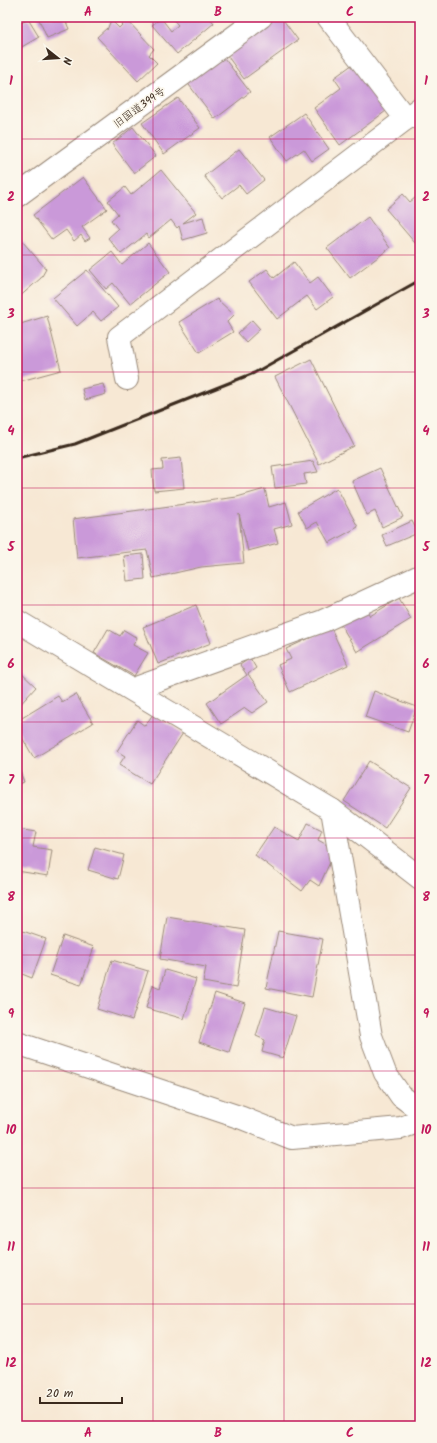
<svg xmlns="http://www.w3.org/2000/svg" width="437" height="1443" viewBox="0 0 437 1443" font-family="Kalam,'Klee One',sans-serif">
	<rect width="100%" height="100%" fill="#fbf7ec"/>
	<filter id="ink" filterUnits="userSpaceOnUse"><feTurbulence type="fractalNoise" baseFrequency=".025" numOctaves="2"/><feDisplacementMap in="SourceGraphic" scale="8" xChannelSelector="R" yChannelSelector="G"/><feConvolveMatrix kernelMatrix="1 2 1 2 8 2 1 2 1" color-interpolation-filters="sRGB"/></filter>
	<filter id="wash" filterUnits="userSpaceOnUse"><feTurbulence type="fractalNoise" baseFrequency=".012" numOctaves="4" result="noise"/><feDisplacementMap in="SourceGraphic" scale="16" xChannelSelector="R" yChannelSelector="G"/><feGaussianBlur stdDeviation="0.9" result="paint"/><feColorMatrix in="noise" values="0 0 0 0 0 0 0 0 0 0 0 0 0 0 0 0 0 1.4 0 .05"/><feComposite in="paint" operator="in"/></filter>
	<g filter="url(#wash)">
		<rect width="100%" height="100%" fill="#f7e8d4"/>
		<g id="blocks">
			<g fill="#ca99d9">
				<path d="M38 17H64L69 29 47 38Z"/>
				<path d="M171 17H209L214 23 177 54 152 25 161 18 171 31 178 25Z"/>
				<path d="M275 17H281L298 40 244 79 226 54Z"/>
				<path d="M28 19 39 37 20 48 17 43V26Z"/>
				<path d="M111 20 119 28 127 20 154 49 149 55 157 63 138 81 97 37 107 28V30Z"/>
				<path d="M221 54 250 92 215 119 186 81Z"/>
				<path d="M353 64 386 111 340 145 314 108 341 88 334 78Z"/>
				<path d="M178 98 200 128 164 154 142 123Z"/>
				<path d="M304 113 329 149 312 161 304 149 287 161 270 137Z"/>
				<path d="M133 127 156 156 134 173 112 144Z"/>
				<path d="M239 149 264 180 246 194 239 185 222 198 204 176Z"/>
				<path d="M161 170 196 213 183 223 203 217 207 233 183 240 179 226 177 228 171 220 149 238 146 234 121 254 108 238 118 229 111 220 118 214 108 201 125 187 131 195Z"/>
				<path d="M83 177 107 209 82 227 90 238 85 241 81 235 74 241 66 230 52 240 33 215Z"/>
				<path d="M403 194 410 202 420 194V239L415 243 386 209Z"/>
				<path d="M368 217 390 248 350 278 327 248Z"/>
				<path d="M17 235 46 269 41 278 17 299Z"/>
				<path d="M148 243 170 272 130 304 113 283 106 289 90 270 112 252 122 265Z"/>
				<path d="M294 262 310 283 318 277 333 297 317 309 307 296 277 319 249 282 267 269 274 278Z"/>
				<path d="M87 270 118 307 101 321 93 312 77 326 53 298Z"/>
				<path d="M217 299 234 315 227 322 233 332 199 353 179 322Z"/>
				<path d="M47 316 61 370 17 382V325Z"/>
				<path d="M252 320 260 329 246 342 238 333Z"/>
				<path d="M311 359 354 446 319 464 275 377Z"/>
				<path d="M103 384 106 394 85 400 82 389Z"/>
				<path d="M181 458 184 488 154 491 152 470 163 469 162 460Z"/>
				<path d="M313 461 318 472 304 474 306 484 275 488 272 467Z"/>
				<path d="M380 468 403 517 382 527 375 511 367 515 352 481Z"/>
				<path d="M337 488 358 527 329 543 317 522 307 528 298 511Z"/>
				<path d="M265 489 269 507 286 502 292 524 274 529 278 543 248 551 239 514 244 563 201 567 153 578 147 550 77 558 73 519 237 497Z"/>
				<path d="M412 521 418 533 387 546 382 535Z"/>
				<path d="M143 554 145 579 127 581 124 556Z"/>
				<path d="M399 598 411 619 357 652 341 625 366 609 370 616Z"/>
				<path d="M196 605 211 643 158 664 143 627Z"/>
				<path d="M331 628 348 665 290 692 278 665 291 659 286 649Z"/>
				<path d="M108 629 120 636 124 630 137 638 133 645 148 653 134 676 94 653Z"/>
				<path d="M250 658 256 668 248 674 268 702 252 713 245 708 221 724 207 703 247 675 240 665Z"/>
				<path d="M19 671 36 687 17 708V674Z"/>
				<path d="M374 691 417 707 408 732 365 717Z"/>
				<path d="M76 694 93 723 34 758 17 729V721L58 696 62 702Z"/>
				<path d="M153 714 183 733 150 784 119 765 125 756 117 751 137 720 145 726Z"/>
				<path d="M369 761 411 788 385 828 344 801Z"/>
				<path d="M17 763 24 782 17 785Z"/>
				<path d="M308 823 322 830 318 840 329 846 331 860 319 886 310 880 302 891 255 855 274 827 299 841Z"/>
				<path d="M17 829 36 832 33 847 52 850 48 876 17 871Z"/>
				<path d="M95 847 124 855 118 879 88 870Z"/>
				<path d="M167 917 245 930 236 988 203 982 206 967 160 959Z"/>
				<path d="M17 929 46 939 32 978 17 972Z"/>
				<path d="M278 931 323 939 312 997 266 988Z"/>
				<path d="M63 936 94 947 81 985 50 975Z"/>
				<path d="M112 960 148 971 132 1020 97 1009Z"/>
				<path d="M165 970 196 979 184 1019 146 1008 153 985 160 988Z"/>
				<path d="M215 993 245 1003 229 1052 199 1042Z"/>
				<path d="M265 1007 296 1016 283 1058 262 1052 265 1040 256 1036Z"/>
			</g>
		</g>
	</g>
	<g filter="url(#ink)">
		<use href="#blocks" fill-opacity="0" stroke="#998979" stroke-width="1"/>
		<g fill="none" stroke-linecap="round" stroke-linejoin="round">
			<defs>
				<g id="minor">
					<path d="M328 17 406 119"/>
					<path d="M17 196 261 17"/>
					<path d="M127 379 119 337 420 108"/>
					<path d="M17 621 332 810 371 1036 385 1073 401 1096 420 1110"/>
					<path d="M133 689 323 621 420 576"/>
					<path d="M332 810 420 878"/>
					<path d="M17 1043 242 1118 292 1138 401 1128 420 1121"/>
				</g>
			</defs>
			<use href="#minor" stroke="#998979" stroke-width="24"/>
			<use href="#minor" stroke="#fff" stroke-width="22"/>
			<path stroke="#3b2a1e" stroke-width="3" d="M17 458 75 444 254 373 420 280"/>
		</g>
	</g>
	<path fill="none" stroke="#c2185b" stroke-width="1" stroke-opacity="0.55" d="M153 17V1426M284 17V1426M17 139H420M17 255H420M17 372H420M17 488H420M17 605H420M17 722H420M17 838H420M17 955H420M17 1071H420M17 1188H420M17 1304H420"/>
	<g text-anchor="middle" stroke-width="3.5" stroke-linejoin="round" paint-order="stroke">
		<g font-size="11" fill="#3b2a1e" stroke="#fbf7ec">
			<text transform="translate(139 107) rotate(-36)" y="4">旧国道399号</text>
		</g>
	</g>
	<rect width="437" height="1443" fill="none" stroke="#fbf7ec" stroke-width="44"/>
	<g transform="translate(58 58) rotate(107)" stroke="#fbf7ec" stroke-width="3" paint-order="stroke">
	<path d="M0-3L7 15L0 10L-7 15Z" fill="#3b2a1e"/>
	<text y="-6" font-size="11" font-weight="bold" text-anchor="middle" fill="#3b2a1e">N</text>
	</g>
	<path d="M40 1397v6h82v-6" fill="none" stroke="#3b2a1e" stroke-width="2"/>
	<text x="46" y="1397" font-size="12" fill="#3b2a1e" stroke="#fbf7ec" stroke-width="3" paint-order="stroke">20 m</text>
	<rect x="22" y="22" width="393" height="1399" fill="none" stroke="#c2185b" stroke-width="1.5"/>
	<g font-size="13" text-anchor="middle" font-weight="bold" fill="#c2185b">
		<text x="88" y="16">A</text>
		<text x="218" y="16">B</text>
		<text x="350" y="16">C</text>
		<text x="11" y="85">1</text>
		<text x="426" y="85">1</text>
		<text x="11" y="201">2</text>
		<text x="426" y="201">2</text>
		<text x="11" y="318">3</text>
		<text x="426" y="318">3</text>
		<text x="11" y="435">4</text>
		<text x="426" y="435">4</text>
		<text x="11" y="551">5</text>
		<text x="426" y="551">5</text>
		<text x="11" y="668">6</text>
		<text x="426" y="668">6</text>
		<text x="11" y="784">7</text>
		<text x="426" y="784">7</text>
		<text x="11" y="901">8</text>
		<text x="426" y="901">8</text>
		<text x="11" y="1018">9</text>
		<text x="426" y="1018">9</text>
		<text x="11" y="1134">10</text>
		<text x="426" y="1134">10</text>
		<text x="11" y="1251">11</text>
		<text x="426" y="1251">11</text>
		<text x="11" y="1367">12</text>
		<text x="426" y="1367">12</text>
		<text x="88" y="1437">A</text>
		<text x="218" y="1437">B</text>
		<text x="350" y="1437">C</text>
	</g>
</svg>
